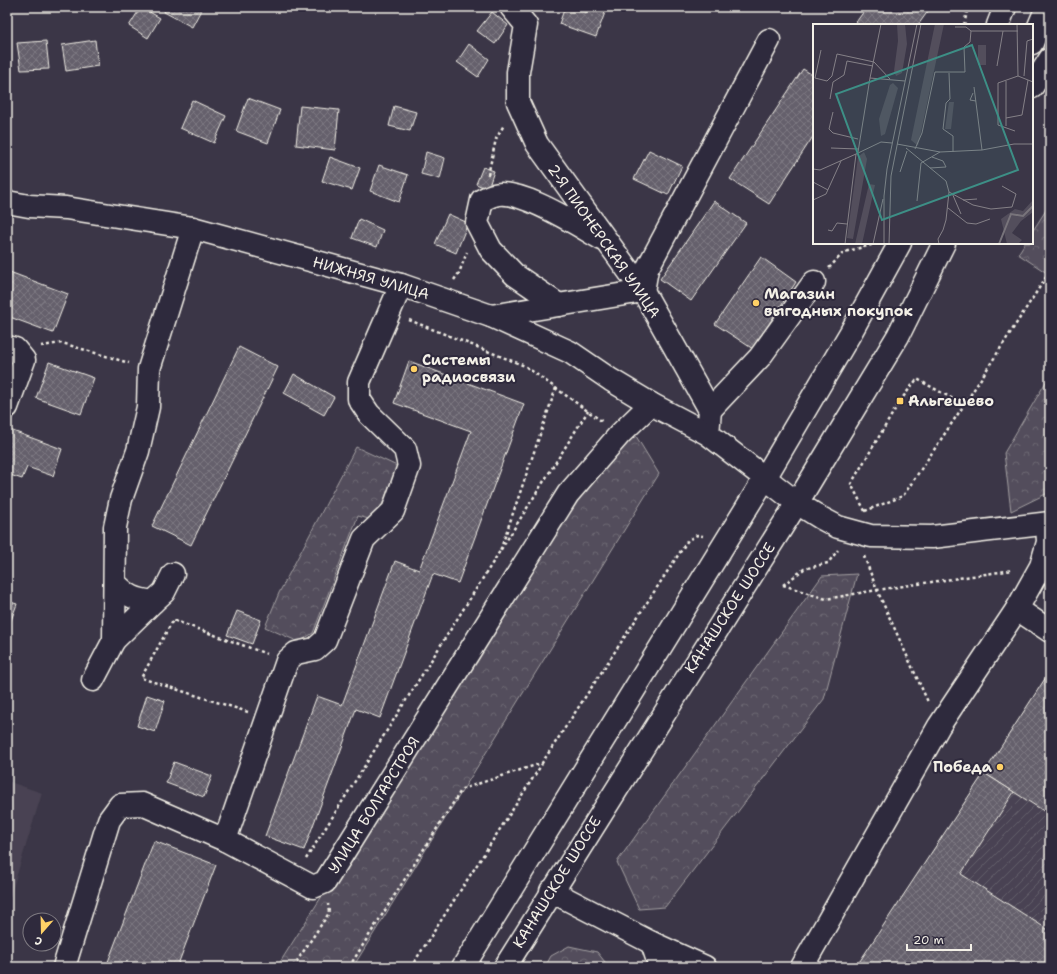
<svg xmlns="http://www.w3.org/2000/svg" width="1057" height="974" viewBox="0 0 1057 974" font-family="'Shantell Sans',sans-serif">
	<defs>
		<pattern id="industrial-furrows" width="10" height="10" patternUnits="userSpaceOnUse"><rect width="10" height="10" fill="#484352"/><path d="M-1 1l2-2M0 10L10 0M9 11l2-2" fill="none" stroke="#635f6b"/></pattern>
		<pattern id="forest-crowns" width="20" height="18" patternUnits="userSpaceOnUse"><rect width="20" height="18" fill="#534e5c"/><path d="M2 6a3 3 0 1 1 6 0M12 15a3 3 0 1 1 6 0" fill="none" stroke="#6c6873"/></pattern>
		<pattern id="building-cross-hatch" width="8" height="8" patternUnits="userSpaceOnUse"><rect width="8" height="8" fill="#65616c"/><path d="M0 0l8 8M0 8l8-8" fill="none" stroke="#7c7881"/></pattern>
	</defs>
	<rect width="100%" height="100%" fill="#3b3647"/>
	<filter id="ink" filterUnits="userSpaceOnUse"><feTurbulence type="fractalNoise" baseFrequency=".025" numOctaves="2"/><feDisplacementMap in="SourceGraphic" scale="8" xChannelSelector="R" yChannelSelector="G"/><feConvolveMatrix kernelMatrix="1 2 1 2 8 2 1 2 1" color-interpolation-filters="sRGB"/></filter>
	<g filter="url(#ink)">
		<path fill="#484352" d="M7 781 42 793 7 907Z"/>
		<path fill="url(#industrial-furrows)" d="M1050 671V967H856L984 773Z"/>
		<g fill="url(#forest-crowns)" stroke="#a4a0a2">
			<path d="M1050 204V275L1018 254 1025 243H1032V232Z"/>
			<path d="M1050 375V492L1011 511 1004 453Z"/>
			<path d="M625 418 659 474 353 967H277Z"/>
			<path d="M356 447 397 466 376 521 358 516 313 633 299 642 265 627 279 593Z"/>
			<path d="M857 574 824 699 665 907 639 909 617 862 822 576Z"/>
			<path d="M569 946 597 952 609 967H545L551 956Z"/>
		</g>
		<g fill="url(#building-cross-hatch)" stroke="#f4f1e8">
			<path d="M141 7 160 18 148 38 129 26Z"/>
			<path d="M166 7H196L201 10 192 27 164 12Z"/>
			<path d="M565 7H571L586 13 588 7H607L596 37 559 24Z"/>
			<path d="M867 7H931L918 25H854Z"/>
			<path d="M492 12 508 25 495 44 477 31Z"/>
			<path d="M95 40 98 66 66 71 62 45Z"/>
			<path d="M46 41 49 69 21 70 17 43Z"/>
			<path d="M469 44 489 59 478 77 457 62Z"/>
			<path d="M803 69 814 76V135L769 204 730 179Z"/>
			<path d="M248 98 280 110 268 143 236 131Z"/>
			<path d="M192 100 226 116 214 143 180 128Z"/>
			<path d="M300 106 339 110 335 150 296 145Z"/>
			<path d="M394 106 416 112 410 131 389 126Z"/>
			<path d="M649 150 682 166 668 195 634 179Z"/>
			<path d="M426 152 445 158 440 179 421 174Z"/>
			<path d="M330 157 360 168 352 190 322 181Z"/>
			<path d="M379 165 408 175 399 202 370 191Z"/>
			<path d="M483 167 494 171 488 189 476 184Z"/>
			<path d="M714 201 746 223 691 301 660 279Z"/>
			<path d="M448 214 468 223 456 253 435 244Z"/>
			<path d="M359 219 383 230 377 247 352 238Z"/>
			<path d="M761 257 796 282 753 349 715 324Z"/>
			<path d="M7 271 68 294 53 333 7 316Z"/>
			<path d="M239 347 278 367 191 545 152 526Z"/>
			<path d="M7 354 13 356 7 375Z"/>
			<path d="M409 361 524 404 458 583 433 574 380 718 356 709 304 850 265 836 317 696 342 705 395 561 419 570 471 431 394 403Z"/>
			<path d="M49 362 94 378 81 414 36 398Z"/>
			<path d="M294 374 334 397 324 415 284 393Z"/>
			<path d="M10 430 62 449 53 476 27 467 22 479 7 474V438Z"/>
			<path d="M7 601 17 604 10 623 7 622Z"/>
			<path d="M237 611 261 620 252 644 227 635Z"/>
			<path d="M1050 671V815L984 773Z"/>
			<path d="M147 695 165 701 155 732 137 726Z"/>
			<path d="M174 762 212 776 204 797 166 783Z"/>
			<path d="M984 773 1014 792 961 874 1050 931V967H856Z"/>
			<path d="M154 841 216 865 177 967H106Z"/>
		</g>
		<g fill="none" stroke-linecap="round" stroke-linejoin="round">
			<defs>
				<g id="minor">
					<path d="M511 7 526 25 518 72V102L537 144 643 291 710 410 708 434"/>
					<path d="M1032 87 1050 59"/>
					<path d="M7 202 29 206 66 208 193 228 401 285 491 316 570 352 611 380 651 404 708 434 765 478"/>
					<path d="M559 305 515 275 491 250 477 223 482 200C486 198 490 196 494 195 519 187 579 226 602 239"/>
					<path d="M491 316 643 291 647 269 769 40"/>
					<path d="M7 347 15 349 24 360 7 407"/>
					<path d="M710 410 760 357 814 282"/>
					<path d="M797 503 821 518 838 527 871 536 932 537 1050 523"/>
					<path d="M153 602 164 592 173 574"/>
					<path d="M1017 609 1050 631"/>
					<path d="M114 640 153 602C134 599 129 597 115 583"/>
					<path d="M93 680 114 640 115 527 121 499 138 451 148 407 149 369 193 228"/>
					<path d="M225 840 287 661 296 653 315 649 325 640 364 539 393 511 409 466 405 449 369 414 359 399V382L401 285"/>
					<path d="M551 891 652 943 705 967"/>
					<path d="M652 943 660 967"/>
					<path d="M64 967 109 820 120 805 142 804 225 840 313 887 325 882 568 494 620 434 651 404"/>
					<path d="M802 967 939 726 1017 609 1041 566 1048 542 1047 524"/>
				</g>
				<g id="major">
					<path d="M998 25 1005 7"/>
					<path d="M1032 43 1047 7"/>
					<path d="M765 478 797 503"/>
					<path d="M463 967 765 478 851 332 900 243"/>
					<path d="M505 967 797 503 898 336 944 243"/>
				</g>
			</defs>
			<use href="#minor" stroke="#f4f1e8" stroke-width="25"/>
			<use href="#major" stroke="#f4f1e8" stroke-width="25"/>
			<g stroke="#f4f1e8" stroke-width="2.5" stroke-dasharray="3 3" stroke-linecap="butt">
				<path d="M964 25 968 7"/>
				<path d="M488 175 496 139 504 125"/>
				<path d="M829 268 844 252 871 245 872 243"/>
				<path d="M454 280 459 273 467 252"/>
				<path d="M409 320 525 366 603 422"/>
				<path d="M41 346 62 343 129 363"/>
				<path d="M556 388 500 551 588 411"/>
				<path d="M865 511 903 496 964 405 1050 271"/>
				<path d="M865 511 851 484 900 401 917 379 964 405"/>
				<path d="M864 556 877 590 1013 570"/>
				<path d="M783 585 804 569 828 563 838 550"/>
				<path d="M783 585 826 599 877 590 928 702"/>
				<path d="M248 712 141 678 173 620 267 654"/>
				<path d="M306 859 500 551"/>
				<path d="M293 967 329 913 328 904"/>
				<path d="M349 967 462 789 542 763 688 540 697 535 703 536"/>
				<path d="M411 967 542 764"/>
			</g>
			<use href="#minor" stroke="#2f2a3d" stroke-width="22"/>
			<use href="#major" stroke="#2f2a3d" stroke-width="22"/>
		</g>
	</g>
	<g fill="#ffd166" stroke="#2f2a3d" stroke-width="1.5">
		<circle cx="756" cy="303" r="4"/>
		<circle cx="414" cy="369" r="4"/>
		<rect x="896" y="397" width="8" height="8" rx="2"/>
		<circle cx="1000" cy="767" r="4"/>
	</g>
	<g text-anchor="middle" stroke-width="4" stroke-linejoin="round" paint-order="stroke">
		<g font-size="15" fill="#f4f1e8" stroke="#2f2a3d">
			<text transform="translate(604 241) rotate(55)" y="5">2-Я ПИОНЕРСКАЯ УЛИЦА</text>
			<text transform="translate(371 278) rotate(16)" y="5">НИЖНЯЯ УЛИЦА</text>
			<text transform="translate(730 608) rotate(-57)" y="5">КАНАШСКОЕ ШОССЕ</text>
			<text transform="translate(374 805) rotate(-58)" y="5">УЛИЦА БОЛГАРСТРОЯ</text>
			<text transform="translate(557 882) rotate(-58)" y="5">КАНАШСКОЕ ШОССЕ</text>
		</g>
		<g font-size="15" font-weight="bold" fill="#f4f1e8" stroke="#2f2a3d" text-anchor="start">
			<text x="764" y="299">Магазин<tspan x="764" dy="17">выгодных покупок</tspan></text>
			<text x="422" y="365">Системы<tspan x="422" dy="17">радиосвязи</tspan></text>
			<text x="908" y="406">Альгешево</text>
			<text x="992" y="772" text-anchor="end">Победа</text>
		</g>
	</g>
	<g transform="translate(813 24)">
		<rect width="220" height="220" fill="#3b3647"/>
		<path d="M165 21H173V41H165Z" fill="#534e5c"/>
		<path d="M84 0H92L94 20 89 49 83 52 81 47 85 17ZM122 0H131L105 122 98 116ZM80 59 85 64 72 110 68 112 66 95 77 61ZM136 78H141L138 105H132ZM51 128 54 135 40 215 34 214 45 133ZM56 160 62 161 49 220H42ZM220 176V188L208 197 199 209 209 216 205 220H194L188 195 202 185 210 187Z" fill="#534e5c"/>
		<path fill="none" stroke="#78747b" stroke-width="2" d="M186 220 198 190 210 192 220 182"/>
		<path fill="none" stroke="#858187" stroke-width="1" d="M204 0 205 52M142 3H153L158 7H205M8 26 2 54 14 57 19 52 24 30 61 38 77 55M184 42 190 7M136 49 137 75 133 79 130 105 140 112V128M211 52 214 17 220 15M57 54 68 0M193 57V102M161 63 169 126M160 69 157 76 163 77M220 72V102M17 75 20 58 31 51 34 37 60 42M20 88 16 105 20 109 45 115M193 94 209 91 215 56M202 107 185 101V59L205 52 220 58M84 120 127 128 169 126 201 120H220M18 124 45 125M93 124 133 157 136 168 160 181 178 185 199 183 203 170 189 162M102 125 109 109 122 48H152L151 23 157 18 158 7M45 128 57 54 92 57M117 144 133 143 130 137 119 133M0 145 7 146 43 130M87 148 94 127M0 158 15 166M139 169 148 190M0 176 13 170 28 137M150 176 164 175M104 177 108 139 127 128M135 184 154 199 163 200 177 195M15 206 19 207 24 199 34 200M32 220 43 130 68 118 79 119M60 220 70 175M71 220V172L74 145 104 0M76 220 78 152 108 0M126 220 125 215 130 206 133 196 136 168"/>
		<path fill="#3d8f86" fill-opacity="0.15" stroke="#3d8f86" stroke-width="2" d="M159 21 205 146 69 196 23 70Z"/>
		<rect width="220" height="220" fill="none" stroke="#f4f1e8" stroke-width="2"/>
	</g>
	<rect width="1057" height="974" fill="none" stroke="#2f2a3d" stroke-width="24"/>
	<rect x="12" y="12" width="1033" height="950" fill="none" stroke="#f4f1e8" stroke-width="1.5" filter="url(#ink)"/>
	<g transform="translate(42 932) rotate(200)"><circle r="19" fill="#2f2a3d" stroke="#7e7a81"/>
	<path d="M0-3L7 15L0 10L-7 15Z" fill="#ffd166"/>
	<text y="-6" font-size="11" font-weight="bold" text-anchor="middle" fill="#f4f1e8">С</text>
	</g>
	<path d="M907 944v6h64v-6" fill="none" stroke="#f4f1e8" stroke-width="2"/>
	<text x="913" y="944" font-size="12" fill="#f4f1e8" stroke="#2f2a3d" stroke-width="3" paint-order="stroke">20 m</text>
</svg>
